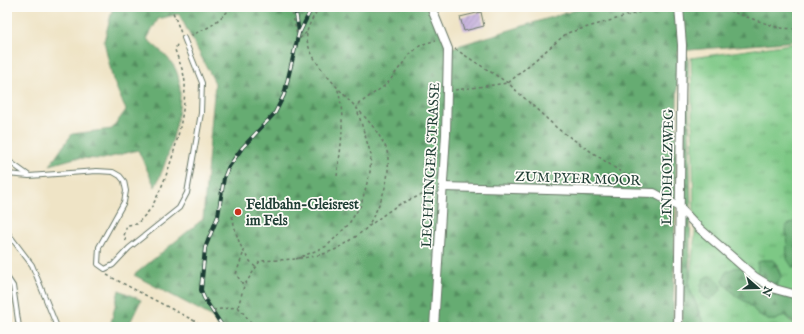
<svg xmlns="http://www.w3.org/2000/svg" width="804" height="334" viewBox="0 0 804 334" font-family="'IM FELL English',serif">
	<defs>
		<pattern id="grass-tufts" width="24" height="20" patternUnits="userSpaceOnUse"><rect width="24" height="20" fill="#7dc885"/><path d="M3 7l-1-3M5 7V3M7 7l1-3M15 17l-1-3M17 17v-4M19 17l1-3" fill="none" stroke="#66a46e"/></pattern>
		<pattern id="forest-firs" width="22" height="20" patternUnits="userSpaceOnUse"><rect width="22" height="20" fill="#66ac72"/><path d="M5 1l3.5 6h-7zM16 11l3.5 6h-7z" fill="#538d5e"/></pattern>
		<pattern id="building-hatch" width="6" height="6" patternUnits="userSpaceOnUse"><rect width="6" height="6" fill="#c8b4de"/><path d="M-1 1l2-2M0 6l6-6M5 7l2-2" fill="none" stroke="#a294b5"/></pattern>
	</defs>
	<rect width="100%" height="100%" fill="#fdfcf7"/>
	<filter id="ink" filterUnits="userSpaceOnUse"><feTurbulence type="fractalNoise" baseFrequency=".025" numOctaves="2"/><feDisplacementMap in="SourceGraphic" scale="8" xChannelSelector="R" yChannelSelector="G"/><feConvolveMatrix kernelMatrix="1 2 1 2 8 2 1 2 1" color-interpolation-filters="sRGB"/></filter>
	<filter id="wash" filterUnits="userSpaceOnUse"><feTurbulence type="fractalNoise" baseFrequency=".012" numOctaves="4" result="noise"/><feDisplacementMap in="SourceGraphic" scale="16" xChannelSelector="R" yChannelSelector="G"/><feGaussianBlur stdDeviation="0.9" result="paint"/><feColorMatrix in="noise" values="0 0 0 0 0 0 0 0 0 0 0 0 0 0 0 0 0 1.4 0 .05"/><feComposite in="paint" operator="in"/></filter>
	<g filter="url(#wash)">
		<rect width="100%" height="100%" fill="#efe4c6"/>
		<path fill="url(#grass-tufts)" stroke="#4e825c" d="M797 43V222H793L792 267H797V295L775 289 781 276 777 264 758 270 755 277 723 282 736 296 748 303 757 313 768 320H776L784 315 797 327H705L689 287 696 224 694 217 691 58Z"/>
		<g fill="url(#forest-firs)" stroke="#427453">
			<path d="M113 7H431L448 49 585 7H797V41L678 51 673 327H626L606 324 604 327H218L211 316 134 275 203 219 215 83 179 14 158 19 147 39C157 48 168 56 175 68 190 95 168 161 155 187L138 150 103 159 75 158 50 165 72 134 112 129 126 110 113 80 104 41Z"/>
			<path d="M684 56 688 57 691 211 689 287 705 327H682L685 150 683 94Z"/>
			<path d="M793 222H797V267L793 268 787 259 786 226Z"/>
			<path d="M761 260H774L781 277 775 289 797 295V325L784 315 776 320H768L757 313 748 303 736 296 723 282 726 272 734 268 742 267 755 277 758 270 757 263Z"/>
			<path d="M708 276C717 277 720 281 721 290L710 300 704 297 700 291 703 279Z"/>
			<path d="M119 290 141 300 128 327H110Z"/>
		</g>
		<g id="blocks">
			<path fill="url(#building-hatch)" d="M481 12 484 26 464 31 460 17Z"/>
		</g>
	</g>
	<g filter="url(#ink)">
		<use href="#blocks" fill-opacity="0" stroke="#687767" stroke-width="1"/>
		<g fill="none" stroke-linecap="round" stroke-linejoin="round">
			<defs>
				<g id="lane">
					<path d="M7 160 28 175"/>
					<path d="M7 174 29 176 97 171 113 172 120 176 124 181 126 191 124 202 99 247 98 264 105 269 113 265 129 248 179 208 187 193 201 113 202 83 184 38"/>
					<path d="M7 232 32 265 57 327"/>
					<path d="M7 277 13 286 19 327"/>
					<path d="M7 323 8 327"/>
				</g>
				<g id="street">
					<path d="M431 7 448 49 446 134 434 327"/>
					<path d="M443 187 654 193 679 207 699 228 755 277 775 289 797 295"/>
					<path d="M678 327 682 45 679 7"/>
				</g>
			</defs>
			<use href="#lane" stroke="#687767" stroke-width="6"/>
			<use href="#street" stroke="#687767" stroke-width="10"/>
			<g stroke="#687767" stroke-width="1.5" stroke-dasharray="3 3" stroke-linecap="butt">
				<path d="M171 7 181 33"/>
				<path d="M291 7 298 40 307 32"/>
				<path d="M319 7C315 15 309 23 307 32 302 64 364 108 380 137 382 141 386 146 387 151 392 178 381 203 368 226"/>
				<path d="M718 7 779 28 797 29"/>
				<path d="M797 29V7"/>
				<path d="M190 36 211 26 233 7"/>
				<path d="M455 49 508 83 558 129 640 185"/>
				<path d="M455 90 508 83 567 33 658 7"/>
				<path d="M337 176C341 147 346 116 337 87"/>
				<path d="M232 216C237 238 240 250 255 267"/>
				<path d="M126 241 124 236 127 225 137 224C141 219 147 214 151 208 169 177 184 124 185 88 186 75 179 62 175 50L178 42"/>
				<path d="M243 254 236 274 244 286"/>
				<path d="M299 258C345 255 356 233 392 209 403 201 421 196 434 190"/>
				<path d="M296 259 327 246 348 225 361 205 370 172 371 155 356 106 387 84 410 54 421 45 436 40"/>
				<path d="M107 275 206 327"/>
				<path d="M238 307 244 286 260 261 295 259"/>
				<path d="M238 307 255 327"/>
				<path d="M213 310 238 307"/>
			</g>
			<use href="#lane" stroke="#fff" stroke-width="4"/>
			<use href="#street" stroke="#fff" stroke-width="8"/>
			<defs>
				<g id="rail">
					<path d="M300 32 312 7"/>
					<path d="M223 327 204 298 201 290 205 248 218 216 224 178 228 168 242 148 275 113 284 95 299 32 295 7"/>
				</g>
			</defs>
			<use href="#rail" stroke="#1f3d34" stroke-width="4"/>
			<use href="#rail" stroke="#fdfcf7" stroke-width="2.5" stroke-dasharray="8" stroke-linecap="butt"/>
		</g>
	</g>
	<circle fill="#c8321e" stroke="#fdfcf7" stroke-width="1.5" cx="238" cy="212" r="4"/>
	<g text-anchor="middle" stroke-width="3.5" stroke-linejoin="round" paint-order="stroke">
		<g font-size="14" fill="#1f3d34" stroke="#fdfcf7">
			<text transform="translate(430 165) rotate(-87)" y="5">LECHTINGER STRASSE</text>
			<text transform="translate(667 167) rotate(-89)" y="5">LINDHOLZWEG</text>
			<text transform="translate(578 178) rotate(2)" y="5">ZUM PYER MOOR</text>
		</g>
		<g font-size="14" font-weight="bold" fill="#1f3d34" stroke="#fdfcf7" text-anchor="start">
			<text x="246" y="209">Feldbahn-Gleisrest<tspan x="246" dy="16">im Fels</tspan></text>
		</g>
	</g>
	<rect width="804" height="334" fill="none" stroke="#fdfcf7" stroke-width="24"/>
	<g transform="translate(758 288) rotate(110)" stroke="#fdfcf7" stroke-width="3" paint-order="stroke">
	<path d="M0-3L7 15L0 10L-7 15Z" fill="#1f3d34"/>
	<text y="-6" font-size="11" font-weight="bold" text-anchor="middle" fill="#1f3d34">N</text>
	</g>
</svg>
